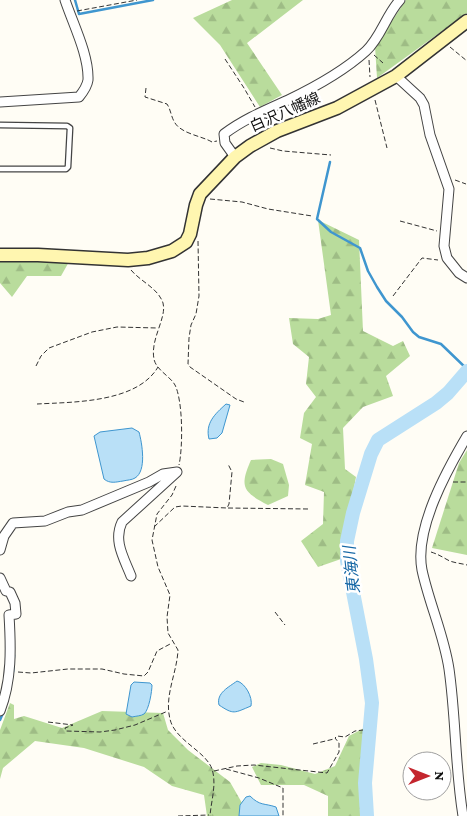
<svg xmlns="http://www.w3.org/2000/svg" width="467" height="816" viewBox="0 0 467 816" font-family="'Crimson Pro','Noto Sans JP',serif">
	<defs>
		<pattern id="forest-firs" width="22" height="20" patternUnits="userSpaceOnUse" patternTransform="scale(1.25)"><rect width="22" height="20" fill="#b9dc9c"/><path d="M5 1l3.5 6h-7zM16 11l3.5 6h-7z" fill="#9ebc85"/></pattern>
	</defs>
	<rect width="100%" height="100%" fill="#fffdf5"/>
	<g fill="url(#forest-firs)">
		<path d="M232 0H303L247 43 282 95 260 107 220 45 193 18Z"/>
		<path d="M406 0H467V13L377 78 375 46Z"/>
		<path d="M318 220 359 240 363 331 393 346 403 341 410 356 386 376 393 396 363 407 343 428 345 469 356 477 341 559 318 567 301 541 323 524 324 492 305 485 312 444 300 438 304 413 316 397 306 384 309 357 293 344 289 318 318 319 331 315Z"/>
		<path d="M0 258 70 260 61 276H27L12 297 0 283Z"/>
		<path d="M467 450V555L432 548 459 463Z"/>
		<path d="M271 459 283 464 289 485 288 496 268 505C243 492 239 487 251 460Z"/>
		<path d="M10 703 14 705V719L24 716 62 728 102 711 163 713 168 730 188 750 230 782 242 803 239 816H207L204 795 172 786 144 767 84 748 35 741 3 768 0 779V730Z"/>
		<path d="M368 726C363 756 361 785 363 816H328V796L304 785H261L252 767 261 763 281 765 315 774 335 766 349 736Z"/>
	</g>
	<g fill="#b9e0f7" stroke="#3f96cf">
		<path d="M226 404 230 405 222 433 217 438 209 439C205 423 215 414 226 404Z"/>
		<path d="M132 428 139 432C142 443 147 471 135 478 132 480 127 480 123 481 116 482 110 484 104 479L94 436 100 432Z"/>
		<path d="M237 681C245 683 253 697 251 706 234 713 234 715 219 705 216 693 229 687 237 681Z"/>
		<path d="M134 682 150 683 152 685C152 691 149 710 144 714 141 716 136 716 132 717L126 714 131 685Z"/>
		<path d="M250 796C260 806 264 803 276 807L279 816H239L240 805 246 797Z"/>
	</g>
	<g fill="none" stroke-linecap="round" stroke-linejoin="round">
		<g stroke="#3f96cf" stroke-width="2.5">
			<path d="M75 0 79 14 153 0"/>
			<path d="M330 162 317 219 331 232 360 248 368 271 377 287 386 301 402 317 413 332 419 337 441 344 467 369"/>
			<path d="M13 672 14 655"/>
			<path d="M0 720 3 713"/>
		</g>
		<path stroke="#b9e0f7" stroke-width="14" d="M367 816 365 783 372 703 366 659 347 561V541L353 513 371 454 378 440 436 403 448 393 467 371"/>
		<defs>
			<path id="service" d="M0 125 67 126 70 128 68 167 66 169H0"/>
			<g id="minor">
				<path d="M396 76 420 98 424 105 430 135 449 189 444 246 447 258 459 273 467 278"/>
				<path d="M0 102 79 97C83 92 87 87 88 80 89 55 73 24 65 0"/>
				<path d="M235 157 225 143 224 134C244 119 266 110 288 100 315 87 344 71 366 51 381 37 386 15 400 0"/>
				<path d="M0 550 4 536 13 523 45 521 68 512 82 510 149 482 163 474 177 472 122 522C113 541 124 558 131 576"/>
				<path d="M0 578 6 591 10 592 15 603 16 614 9 615C11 648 12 680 0 711"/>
				<path d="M463 816C455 767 456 718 449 669 444 635 429 603 422 570 414 529 447 470 467 436"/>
			</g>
			<path id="secondary" d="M0 255H38L128 260 148 258 172 251 186 242 190 234 196 205 200 194 235 157 250 146 277 131 337 108 396 76 467 21"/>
		</defs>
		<use href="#service" stroke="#444" stroke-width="7"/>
		<use href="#minor" stroke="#444" stroke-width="11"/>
		<use href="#secondary" stroke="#333" stroke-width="15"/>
		<g stroke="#333" stroke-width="1" stroke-dasharray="5 2.5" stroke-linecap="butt">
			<path d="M77 11 137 0"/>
			<path d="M450 47 467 61"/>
			<path d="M374 55 383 63"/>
			<path d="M225 59 244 88 255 107"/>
			<path d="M369 60 370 77"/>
			<path d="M146 88 145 97 167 104C171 110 171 117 175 123 182 134 202 136 212 142L217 141"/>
			<path d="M375 100 387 148"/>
			<path d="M270 148 283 151 331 155"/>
			<path d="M455 180 466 184"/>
			<path d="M210 199 242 202 268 209 312 216"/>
			<path d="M400 221 437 231"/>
			<path d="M198 241 199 296 196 314 191 325 189 338 188 364 190 367 236 399 244 402"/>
			<path d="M131 270C141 282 158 288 163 303 167 318 150 339 154 359 156 370 170 376 175 385 183 401 183 447 179 465"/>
			<path d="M393 296 422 258 438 260"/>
			<path d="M36 366 41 356 49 348 92 332 117 327 157 328"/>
			<path d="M37 404C73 402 137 403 158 367"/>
			<path d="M453 482H467"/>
			<path d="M176 486 172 495 157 514 152 540 158 567 170 595 167 617 168 633 178 650C177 673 164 696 170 719 175 742 210 752 213 773 216 787 211 802 210 816"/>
			<path d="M228 508 308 509"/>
			<path d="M154 527 175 507 182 506 227 508 229 504 232 472 228 464"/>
			<path d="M431 552C437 554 441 556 446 559 452 563 460 563 467 565"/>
			<path d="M275 612 285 625"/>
			<path d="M18 672 31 673 68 669H102L124 674 144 676 148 672 157 651 172 643"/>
			<path d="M48 722 73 725 65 728 66 731 100 732 115 730 135 725 168 711"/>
			<path d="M313 744 334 739"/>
			<path d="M226 769 259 778 283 788V816"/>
			<path d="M214 771 237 766 254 765 327 773 339 752V743L335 738 337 736 345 737 355 731 363 730"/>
			<path d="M178 816 209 815"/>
		</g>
		<use href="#service" stroke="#fff" stroke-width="4.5"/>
		<use href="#minor" stroke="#fff" stroke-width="9"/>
		<use href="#secondary" stroke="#fff6b0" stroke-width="12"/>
	</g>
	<g text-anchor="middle" stroke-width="5" stroke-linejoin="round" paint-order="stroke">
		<g font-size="15" fill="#111" stroke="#fff">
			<text transform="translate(285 112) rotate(-24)" y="5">白沢八幡線</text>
		</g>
		<g font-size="16" font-style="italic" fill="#1768a6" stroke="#fff">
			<text transform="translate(351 570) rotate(-96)" y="6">東海川</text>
		</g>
	</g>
	<g transform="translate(427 776) rotate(90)"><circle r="24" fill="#ffffff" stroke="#a0a0a0"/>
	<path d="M0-4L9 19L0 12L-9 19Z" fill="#c4262e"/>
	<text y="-8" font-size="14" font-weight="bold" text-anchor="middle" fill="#111111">N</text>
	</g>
</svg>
